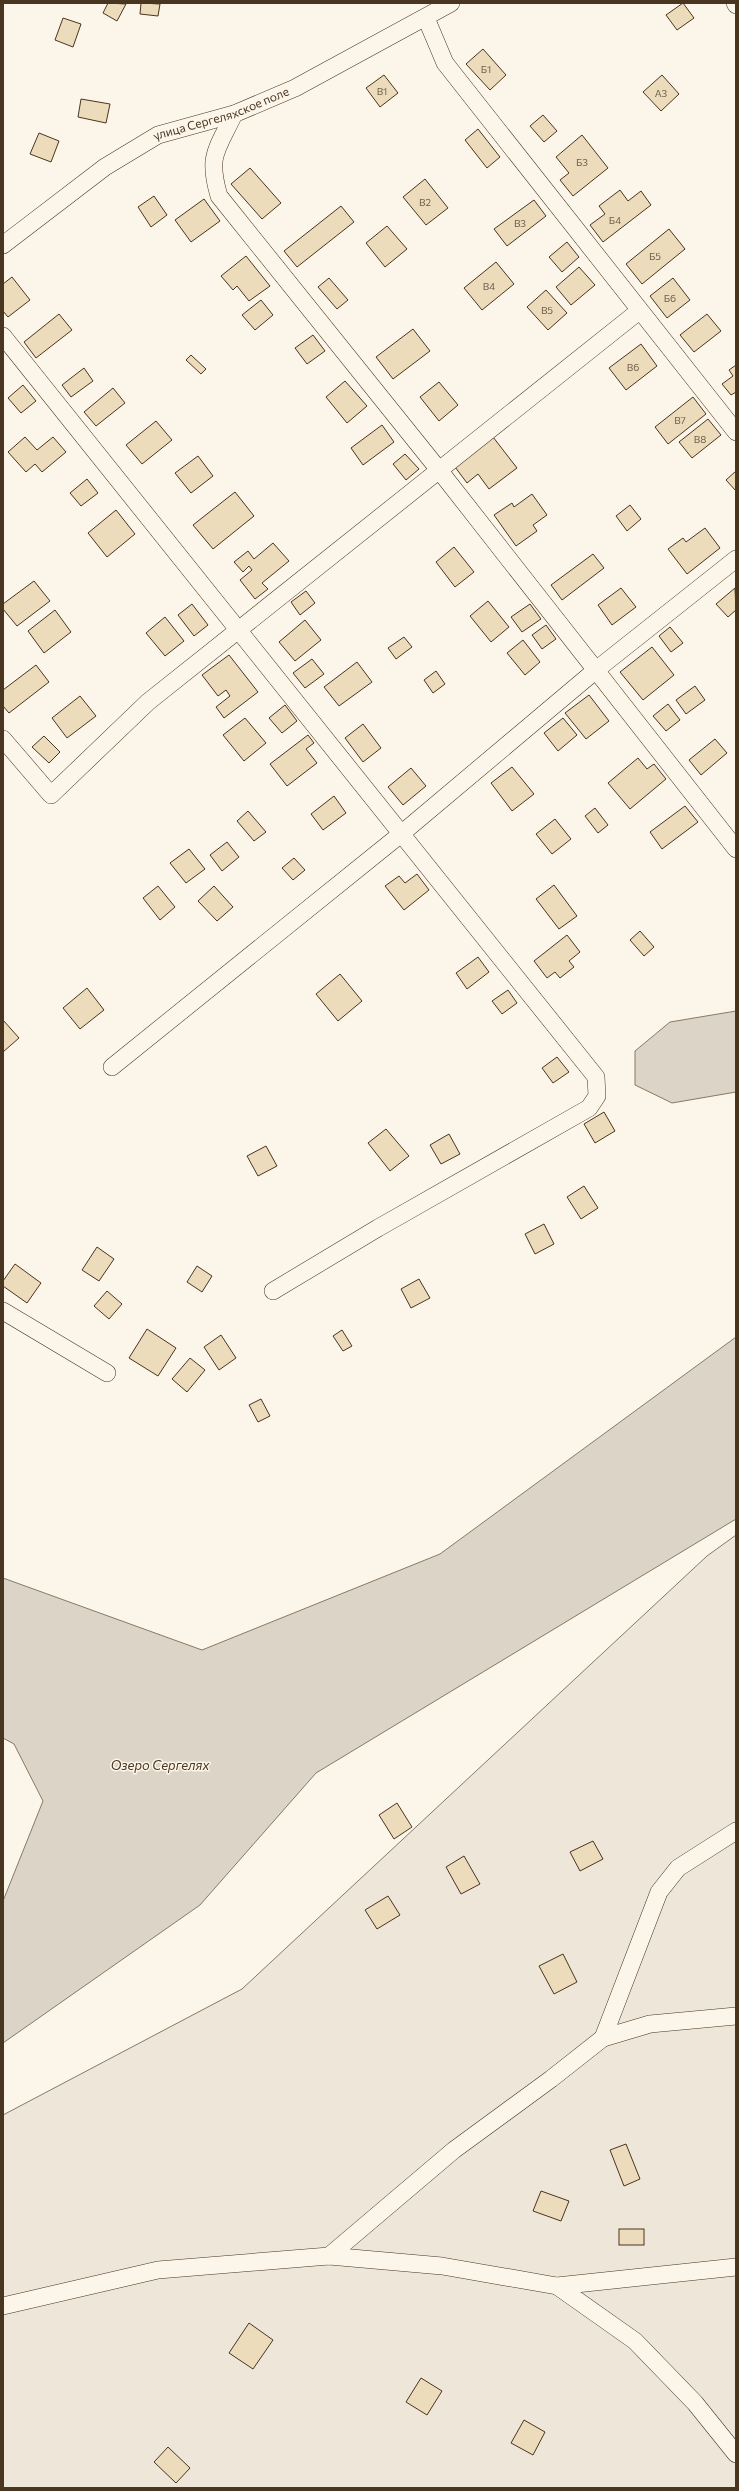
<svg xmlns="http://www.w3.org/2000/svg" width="739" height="2491" viewBox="0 0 739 2491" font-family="Commissioner,sans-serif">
	<rect width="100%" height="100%" fill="#fbf6e9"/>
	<path fill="#ede6d9" stroke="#887966" d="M736 1535V2488H3V2115L242 1989 707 1556Z"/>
	<g fill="#dcd4c6" stroke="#887966">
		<path d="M736 1011V1092L672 1103 635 1085V1051L670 1022Z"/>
		<path d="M736 1337V1519L316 1773 200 1905 3 2043V1901L43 1801 14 1744 3 1738V1578L202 1650 440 1554Z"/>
	</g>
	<g fill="#ecdcbc" stroke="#4a3520">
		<path d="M108 3 126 4 117 21 103 13Z"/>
		<path d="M141 3 160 4 158 16 140 14Z"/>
		<path d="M683 3 694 18 677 30 666 15Z"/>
		<path d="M63 18 81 24 73 47 55 40Z"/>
		<path d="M483 49 506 75 490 90 466 64Z"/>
		<path d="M384 75 398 93 380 107 366 88Z"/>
		<path d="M662 75 679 94 661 111 643 92Z"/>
		<path d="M81 99 110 104 106 123 78 117Z"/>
		<path d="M543 115 557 131 544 142 530 126Z"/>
		<path d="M478 129 500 157 487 168 465 140Z"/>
		<path d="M39 133 59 141 51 162 30 154Z"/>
		<path d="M582 135 608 168 573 196 560 180 569 173 556 157Z"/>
		<path d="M250 168 281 203 262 219 231 184Z"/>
		<path d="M425 179 448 208 426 225 403 197Z"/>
		<path d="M620 190 628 201 641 191 651 205 603 242 590 225 605 214 599 206Z"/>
		<path d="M154 196 167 215 151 227 138 207Z"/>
		<path d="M204 199 220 221 191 242 175 220Z"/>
		<path d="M534 200 546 216 507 246 494 229Z"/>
		<path d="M341 206 354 222 297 267 284 251Z"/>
		<path d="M387 226 407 249 385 267 366 243Z"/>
		<path d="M669 229 685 249 642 284 626 264Z"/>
		<path d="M567 242 579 257 562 272 549 257Z"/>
		<path d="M246 256 270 286 249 301 237 286 233 290 221 276Z"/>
		<path d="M496 262 514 284 482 310 464 288Z"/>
		<path d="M579 267 595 285 571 305 556 287Z"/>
		<path d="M12 277 30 300 8 317 3 311V284Z"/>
		<path d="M329 278 348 300 337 309 318 287Z"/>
		<path d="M673 278 690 300 667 318 650 296Z"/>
		<path d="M546 290 567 313 548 330 527 307Z"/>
		<path d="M261 300 273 315 255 330 242 315Z"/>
		<path d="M59 314 72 330 36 358 24 342Z"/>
		<path d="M707 314 721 331 694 352 680 335Z"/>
		<path d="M413 329 430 351 393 379 376 357Z"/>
		<path d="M313 335 325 351 307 364 295 348Z"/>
		<path d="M641 344 657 366 626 390 609 368Z"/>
		<path d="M191 355 206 369 201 374 186 360Z"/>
		<path d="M736 365V392L731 395 722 384 733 376 729 370Z"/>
		<path d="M84 368 93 381 71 397 62 385Z"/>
		<path d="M345 381 367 406 347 423 326 397Z"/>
		<path d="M439 382 458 405 439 421 420 397Z"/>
		<path d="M23 385 36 401 21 413 8 398Z"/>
		<path d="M113 388 125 403 96 426 84 412Z"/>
		<path d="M693 397 706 414 668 444 655 427Z"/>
		<path d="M708 419 721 435 692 458 679 442Z"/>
		<path d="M156 421 172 440 142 464 126 445Z"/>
		<path d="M382 425 394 442 363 465 351 448Z"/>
		<path d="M25 437 37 450 53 437 66 452 42 472 35 464 26 472 8 452Z"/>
		<path d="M493 437 517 468 489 489 478 474 467 483 455 467Z"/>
		<path d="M405 454 419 469 406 480 393 464Z"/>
		<path d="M198 456 213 476 191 493 175 473Z"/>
		<path d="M736 471V491L726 480Z"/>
		<path d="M87 479 98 493 81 506 70 493Z"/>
		<path d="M235 492 254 516 213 549 193 525Z"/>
		<path d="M532 494 547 515 533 525 537 531 516 546 494 515 512 503 514 507Z"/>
		<path d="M630 505 641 519 627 531 616 516Z"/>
		<path d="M116 510 135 534 107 557 88 533Z"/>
		<path d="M705 528 720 548 687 574 668 549 683 538 686 542Z"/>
		<path d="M273 543 289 561 262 583 268 589 255 599 240 580 252 570 249 566 243 572 234 562 248 551 254 559Z"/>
		<path d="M454 547 474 572 455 587 436 562Z"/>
		<path d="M593 554 604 568 562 600 551 585Z"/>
		<path d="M34 581 50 601 17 626 3 609V604Z"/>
		<path d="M621 588 636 607 612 625 598 605Z"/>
		<path d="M735 588 736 610 728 617 716 604Z"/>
		<path d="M306 591 315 603 300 615 291 602Z"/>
		<path d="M488 601 509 627 491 642 470 616Z"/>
		<path d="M192 604 208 625 194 636 178 615Z"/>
		<path d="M530 604 541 619 522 632 511 617Z"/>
		<path d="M55 610 71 632 44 653 28 631Z"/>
		<path d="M165 617 184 641 165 656 146 633Z"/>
		<path d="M305 620 321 640 295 661 279 642Z"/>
		<path d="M546 625 556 639 542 649 532 635Z"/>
		<path d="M670 627 683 643 671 652 659 636Z"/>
		<path d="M404 637 412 647 396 659 388 648Z"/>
		<path d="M523 640 540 662 525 675 507 653Z"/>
		<path d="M652 647 674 675 643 700 620 672Z"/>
		<path d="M229 655 258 692 224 718 216 707 230 696 226 690 218 696 202 675Z"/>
		<path d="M312 659 324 674 305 688 293 673Z"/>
		<path d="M357 662 372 682 339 706 324 687Z"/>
		<path d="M36 665 49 682 9 713 3 706V690Z"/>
		<path d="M436 671 445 684 433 693 424 680Z"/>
		<path d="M695 686 705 700 686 714 676 700Z"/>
		<path d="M589 695 609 721 586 739 565 713Z"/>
		<path d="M80 696 96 716 67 738 52 718Z"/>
		<path d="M668 704 680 720 666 731 653 716Z"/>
		<path d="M285 705 297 721 282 733 269 718Z"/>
		<path d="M245 718 266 743 244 761 223 735Z"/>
		<path d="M563 718 577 735 558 751 544 733Z"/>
		<path d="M363 724 381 748 363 762 345 738Z"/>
		<path d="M308 735 314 743 306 749 317 763 287 786 270 764Z"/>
		<path d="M44 736 60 752 49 763 32 747Z"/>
		<path d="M715 739 727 753 701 775 689 760Z"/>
		<path d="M638 758 647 769 654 764 666 779 630 809 608 783Z"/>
		<path d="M512 767 534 794 512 811 491 783Z"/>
		<path d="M411 768 426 786 403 805 388 787Z"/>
		<path d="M334 796 346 813 323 830 311 814Z"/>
		<path d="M685 806 698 822 662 849 650 832Z"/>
		<path d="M595 808 608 825 598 833 585 816Z"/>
		<path d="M248 811 266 832 254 841 237 821Z"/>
		<path d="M555 819 571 839 552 854 536 834Z"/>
		<path d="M227 842 239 857 222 871 210 855Z"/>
		<path d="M189 849 205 869 186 883 170 863Z"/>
		<path d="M294 858 305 870 293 880 282 868Z"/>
		<path d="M417 874 429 890 404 910 385 886 399 876 405 883Z"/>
		<path d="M554 885 577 916 559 929 536 899Z"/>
		<path d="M158 886 175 907 160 920 143 898Z"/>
		<path d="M214 886 233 907 217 921 198 901Z"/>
		<path d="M640 931 654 947 644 956 630 940Z"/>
		<path d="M567 935 580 952 569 961 574 967 560 978 555 972 547 978 534 961Z"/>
		<path d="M478 957 489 972 467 989 456 973Z"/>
		<path d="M340 974 362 1001 338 1021 316 994Z"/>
		<path d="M87 988 104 1010 80 1029 63 1008Z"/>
		<path d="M508 990 517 1003 502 1014 492 1001Z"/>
		<path d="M3 1020 19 1038 3 1052Z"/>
		<path d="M557 1057 569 1072 553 1083 542 1068Z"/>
		<path d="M604 1112 615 1131 595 1143 584 1124Z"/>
		<path d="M386 1129 409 1156 390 1171 368 1143Z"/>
		<path d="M449 1134 460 1154 441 1164 430 1145Z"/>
		<path d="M266 1146 277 1166 258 1176 247 1156Z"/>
		<path d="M584 1186 598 1208 581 1219 567 1197Z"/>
		<path d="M544 1224 554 1244 535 1254 525 1234Z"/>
		<path d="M97 1247 114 1259 99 1281 82 1270Z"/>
		<path d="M15 1264 41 1283 27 1303 3 1286V1281Z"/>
		<path d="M197 1266 212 1276 202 1292 187 1282Z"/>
		<path d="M419 1279 430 1298 411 1308 401 1289Z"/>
		<path d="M107 1291 122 1304 109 1319 94 1306Z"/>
		<path d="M147 1329 176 1348 158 1376 129 1358Z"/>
		<path d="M342 1330 352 1346 343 1351 333 1336Z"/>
		<path d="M221 1335 236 1358 219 1370 204 1347Z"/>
		<path d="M190 1358 205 1370 187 1392 172 1379Z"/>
		<path d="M261 1399 270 1416 258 1422 249 1405Z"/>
		<path d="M397 1803 412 1827 394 1839 379 1815Z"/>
		<path d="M593 1841 603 1859 580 1871 570 1852Z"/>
		<path d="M464 1856 480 1884 461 1894 446 1867Z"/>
		<path d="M388 1896 400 1915 377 1929 365 1910Z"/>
		<path d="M563 1954 577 1982 554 1994 539 1966Z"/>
		<path d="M626 2144 640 2179 624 2186 610 2150Z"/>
		<path d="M541 2191 569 2201 561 2221 533 2211Z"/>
		<rect x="619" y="2229" width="25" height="16"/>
		<path d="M249 2323 273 2340 253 2369 229 2353Z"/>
		<path d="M421 2378 442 2391 427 2415 406 2402Z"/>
		<path d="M524 2420 545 2432 533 2455 511 2443Z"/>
		<path d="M168 2447 190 2468 176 2483 154 2462Z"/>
	</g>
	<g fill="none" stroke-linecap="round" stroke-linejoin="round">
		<defs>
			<g id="street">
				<path d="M735 3 736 5"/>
				<path d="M426 18 445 63 736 432"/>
				<path d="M234 114C217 150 207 155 219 196L439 470 736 849"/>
				<path id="s1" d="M3 245 105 167 158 135 234 114 295 88 451 3"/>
				<path d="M3 336 596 1077 597 1096 589 1108 378 1228 273 1291"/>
				<path d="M3 739 51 795 148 702 639 311"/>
				<path d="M112 1067 401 834 596 670 736 559"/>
				<path d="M3 1311 107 1373"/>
				<path d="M736 1831 678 1868 659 1892 603 2038 650 2024 736 2016"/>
				<path d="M329 2256 454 2150 551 2079 603 2038"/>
				<path d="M557 2286 635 2341 695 2403 736 2454"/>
				<path d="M3 2306 158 2270 329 2256 442 2266 557 2286 736 2267"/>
			</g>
		</defs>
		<use href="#street" stroke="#4a3520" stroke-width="18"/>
		<use href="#street" stroke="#fbf6e9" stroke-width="17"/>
	</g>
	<g text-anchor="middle" stroke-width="3" stroke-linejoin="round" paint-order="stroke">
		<g font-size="10" fill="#725f47">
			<text x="486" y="73">Б1</text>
			<text x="382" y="95">В1</text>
			<text x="661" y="97">А3</text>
			<text x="582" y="166">Б3</text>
			<text x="425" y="206">В2</text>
			<text x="615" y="224">Б4</text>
			<text x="520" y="227">В3</text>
			<text x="655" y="260">Б5</text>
			<text x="489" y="290">В4</text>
			<text x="670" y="302">Б6</text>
			<text x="547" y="314">В5</text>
			<text x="633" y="371">В6</text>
			<text x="680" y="424">В7</text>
			<text x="700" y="443">В8</text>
		</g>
		<g font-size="12" fill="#4a3520" stroke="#fbf6e9">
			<text dy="4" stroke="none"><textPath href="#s1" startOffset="257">улица Сергеляхское поле</textPath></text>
		</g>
		<g font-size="13" font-style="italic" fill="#4a3520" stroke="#fbf6e9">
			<text x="160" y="1770">Озеро Сергелях</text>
		</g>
	</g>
	<rect width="739" height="2491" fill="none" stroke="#4a3520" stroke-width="8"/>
</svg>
